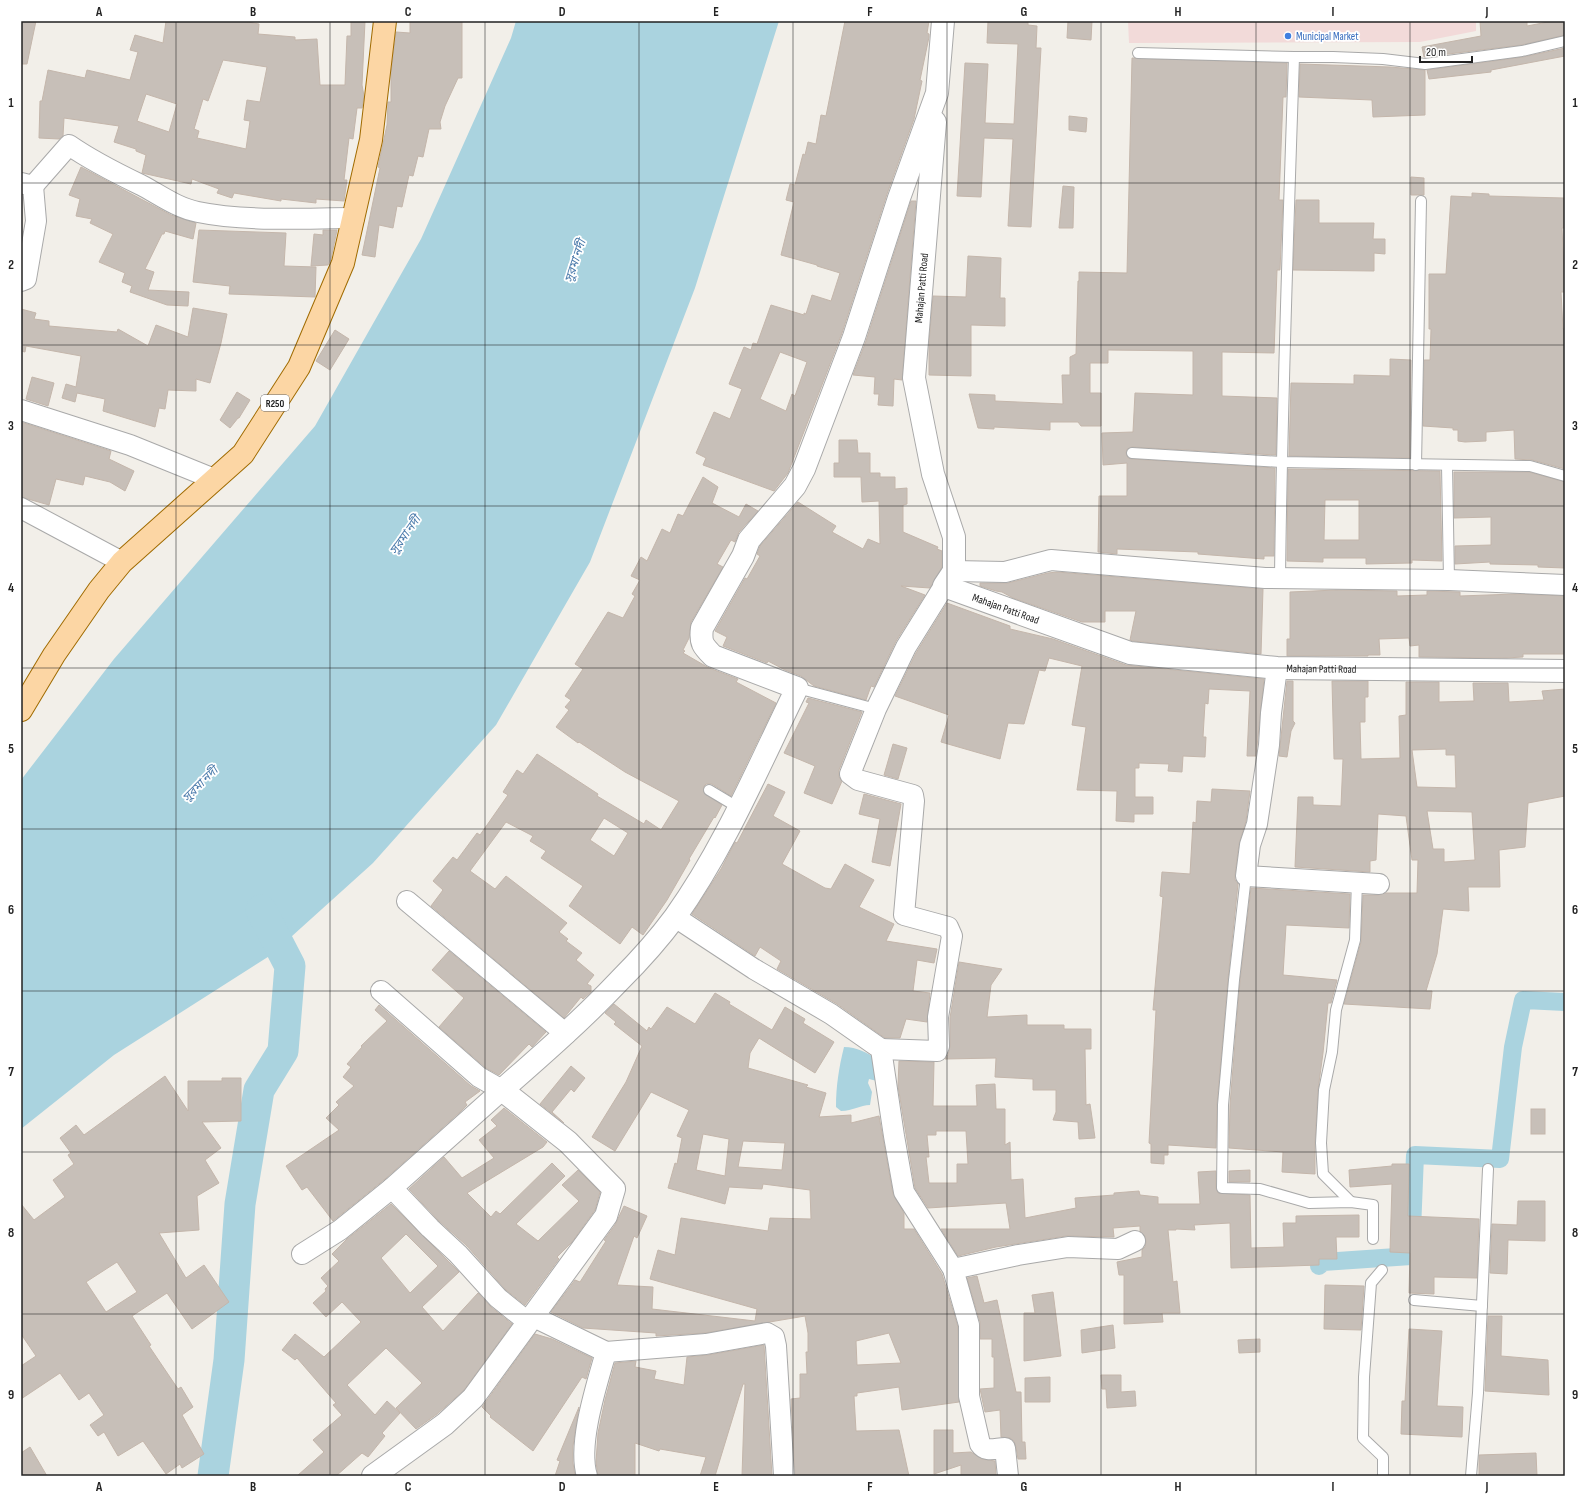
<svg xmlns="http://www.w3.org/2000/svg" width="1586" height="1497" viewBox="0 0 1586 1497" font-family="'Sofia Sans Condensed','Noto Sans Bengali',sans-serif">
	<rect width="100%" height="100%" fill="#f2efe9"/>
	<path fill="#f2dad9" d="M1128 21H1476V31L1420 42 1129 43Z"/>
	<g fill="#aad3df">
		<path d="M516 21H779L695 288 590 562 496 725 373 863 271 955 114 1055 21 1129V780L114 659 315 426 421 239 511 38Z"/>
		<path d="M844 1047C857 1047 867 1053 877 1059V1081L869 1079 868 1083 872 1092 870 1105C860 1105 853 1111 841 1111L836 1107C836 1086 839 1067 844 1047Z"/>
	</g>
	<g fill="none" stroke-linecap="round" stroke-linejoin="round">
		<path stroke="#aad3df" stroke-width="18" d="M1319 1266 1323 1262 1411 1256 1415 1155 1500 1159 1513 1047 1523 1000 1565 1002"/>
		<path stroke="#aad3df" stroke-width="31" d="M213 1476 229 1360 240 1204 259 1090 283 1051 290 966 261 910"/>
	</g>
	<g fill="#c7bfb8" stroke="#c4b6ab" fill-rule="evenodd">
		<path d="M21 21H36L27 64H21Z"/>
		<path d="M166 21H242L259 24 258 34 295 37V40L317 39 320 85H345L347 36H351V21H365L362 85 364 96 362 108H357L353 139 349 138 344 180H347L344 201 316 199V203L281 199V201L234 193 232 198 217 193 219 189 192 179 191 184 142 173 146 155 136 151V149L114 142 119 126 64 118 63 136 59 139 39 138 40 101H42L48 70 85 78 87 70 130 80 138 52 130 50 135 35 163 43ZM223 60 267 67 260 102 247 100 244 120 250 121 246 149 197 138 199 131 194 129 203 99 208 101ZM146 94 177 104 169 132 137 121Z"/>
		<path d="M410 21H462V78H458L445 106 440 122 441 129H429L423 157 418 156 413 176 409 175 402 207 397 206 393 228 379 225 375 257 362 255 380 168 378 167 387 125 388 102H391V74L396 32 410 33Z"/>
		<path d="M845 21H929L927 33 929 34V37L920 80 922 81 914 119 887 194 842 333 788 473 774 491 703 465 706 458 696 453 714 412 730 419 742 389 729 384 744 347 751 350 753 343 757 344 771 305 804 315V313L806 314 812 295 831 301 840 273 817 266V265L781 255 794 202 786 200 790 184 795 185 803 154 805 155 808 142 816 144 821 115 826 116ZM780 352 807 362 795 396 792 394 786 411 760 399Z"/>
		<path d="M988 21H1028V25L1037 26 1036 48H1041L1031 227 1008 226 1013 139 984 138 981 197 957 196 965 63 988 64 985 123 1014 124 1018 44 987 43Z"/>
		<path d="M1068 21H1092L1091 40 1067 38Z"/>
		<path d="M1480 21H1527V26L1553 21H1565V35L1521 45 1424 57 1422 47 1481 36Z"/>
		<path d="M1565 48V56L1491 70V72L1429 79 1427 70 1523 57Z"/>
		<path d="M1132 58 1287 63 1286 97H1283L1279 200H1283L1280 270H1277L1274 353 1222 352V396L1277 398 1276 455 1132 447 1127 449 1126 453 1128 458 1132 459 1275 468 1274 556H1264V559L1198 554V552L1117 549V554L1098 552 1099 496H1127V463L1103 465 1102 433 1133 432 1135 393 1193 395V351L1108 350V363H1090V393H1101V426H1081L1078 422H1050V430L994 427V429L978 428 969 394 995 395V401L1063 404 1062 375H1070V357L1076 354 1078 281H1079V272L1127 273Z"/>
		<path d="M1300 64 1390 67 1425 70V115L1373 117 1372 100 1299 97Z"/>
		<path d="M1069 116 1087 118 1086 132 1069 130Z"/>
		<path d="M81 167 171 215 196 223 193 239 165 231 164 234H162L145 269 154 272 148 290 189 292 188 306 167 305 130 292 132 286 122 282 125 273 99 262 113 234 90 223 92 219 76 216 80 199 69 195Z"/>
		<path d="M1411 177 1424 178V195H1411Z"/>
		<path d="M1063 186 1074 187 1073 228H1059Z"/>
		<path d="M1472 193 1489 194V196L1564 198V228H1562L1565 292H1561L1563 329H1565V469L1532 460 1515 459 1514 430 1486 432V441L1465 442 1458 441V430H1453V428L1423 426 1424 360H1430L1431 329H1429V274H1446L1451 196 1472 197Z"/>
		<path d="M1296 200H1319V223H1374L1373 239H1385V254L1374 253V271L1293 270Z"/>
		<path d="M911 201H916L902 380 894 379 893 406 878 405 879 394H874L875 377 853 375 866 341Z"/>
		<path d="M199 230 286 233 284 266 316 267 315 297 229 294 230 286 193 282Z"/>
		<path d="M323 230H337L331 259 328 265 311 266 314 234 323 235Z"/>
		<path d="M968 256 1001 258 1000 298H1005V326L971 325V376L929 375V342L933 296 966 297Z"/>
		<path d="M193 308 227 314 221 343 210 383 196 379V391L168 390 165 409 159 408 155 427 103 411 105 399 77 393 75 402 62 398 66 384 76 387 81 356 26 346 25 352 21 351V309L36 313 34 319 49 321V326L117 332 118 329 148 346 156 325 188 337Z"/>
		<path d="M335 330 349 339 330 370 316 361Z"/>
		<path d="M1390 359 1411 360 1410 458 1289 456 1291 383 1354 384V375L1390 376Z"/>
		<path d="M32 377 54 383 48 406 26 399Z"/>
		<path d="M237 392 250 400 239 418H238L230 428 220 420Z"/>
		<path d="M21 422 111 451 109 459 134 471 125 491 110 482 85 476 83 485 56 479 49 505 21 497Z"/>
		<path d="M839 440H857L858 453H870V473H880V477H895V489L907 488V504L903 505V532L938 547 937 549 942 551V567L930 588 901 586 925 595 896 641 874 687 871 686 866 700 814 686 801 676 785 670 768 661 767 663 723 646 727 637 715 631 745 578 747 579 760 556 757 554 760 546 798 502 836 526 832 532 863 549 868 539 880 544 879 501 862 502 861 477H834V463H839Z"/>
		<path d="M1288 469 1440 471 1442 561 1412 560V563L1366 564V558H1323V562L1287 561ZM1325 500H1359V540H1324Z"/>
		<path d="M1454 472H1529L1565 482V568L1538 567V565L1490 564V562L1455 564V546L1491 545V517L1454 518Z"/>
		<path d="M703 477 718 487 712 503 739 517 746 504 758 511 739 532 735 542 731 540 717 564 723 567 691 622 689 638 683 650 685 651 683 653 709 668 738 679 736 682 776 703 731 796 712 784H706L704 786V793L722 805 715 818 714 817 689 859 690 860 667 900 643 935 632 927 620 944 569 906 583 886 541 858 546 851 530 841 533 836 506 822 470 871 495 889 506 876 567 923 559 932 568 939 566 941 582 953 576 960 594 975 587 984 591 986V992L583 999 581 997 564 1018 431 906 443 890 433 881 453 857 457 860 477 833 480 835 508 795 503 792 517 770 523 774 537 754 598 794 597 796 644 824 646 820 661 830 679 801 625 772 579 742 578 743 556 727 569 710 565 707 571 700 565 696 583 669 575 664 608 612 623 618 635 596 632 594 640 580 631 576 641 557 647 561 662 529 670 533 678 514 683 516ZM604 818 628 833 614 856 590 840Z"/>
		<path d="M1057 572 1263 589 1261 654 1133 641 1130 640 1136 611H1105V622H1082L1013 598 1002 592 996 591 980 586V583H1008L1048 573Z"/>
		<path d="M1336 590 1397 591V596L1427 595V591L1460 592V596L1515 594 1565 596V654H1523V657L1506 658 1419 657V645L1410 646 1409 638 1379 639 1380 655H1368V656H1287V639H1290V592Z"/>
		<path d="M947 603 1010 626V629L1053 639 1126 665 1264 679 1256 756H1247L1250 691 1209 689 1208 704 1205 703 1203 737H1206L1205 757 1183 756 1182 772 1168 771 1169 764 1139 763V768H1135V797H1153V814H1134V822L1116 821 1117 791 1077 790 1086 727 1072 725 1082 666 1049 658 1045 671 1039 670 1024 724 1008 723 1000 759 941 742 949 715 895 696 916 653Z"/>
		<path d="M1287 681H1293V721L1295 723 1291 731 1287 757 1279 756Z"/>
		<path d="M1332 681H1368V697H1365V722H1360L1361 759 1400 758 1399 716 1406 715V682H1439V702L1474 701 1473 683H1508L1509 702 1544 700 1542 691 1565 689V796L1528 803 1525 847 1499 850 1500 887H1468L1469 911 1443 909 1437 954 1426 991H1432L1430 1009 1344 1004 1361 942 1363 895H1378L1385 893H1417L1418 860H1412L1406 816 1378 814 1376 860 1370 861V872L1295 867 1298 797H1313V805L1341 806 1343 759H1334ZM1446 749V755H1455L1456 788 1417 787 1412 750ZM1427 811 1472 812 1475 860 1444 862V849H1433Z"/>
		<path d="M808 698 862 712 839 770V777L842 781 832 804 804 793 815 766 784 753 809 703 806 702Z"/>
		<path d="M893 744 907 748 898 779 884 775Z"/>
		<path d="M768 784 785 792 773 816 800 831 782 864 825 888 831 889 845 864 874 880 859 907 894 924 886 941 937 949 934 963 917 960 913 991 930 993 927 1022 906 1019 900 1038H885L837 1004 777 969 781 961 760 947 755 956 692 914 721 869 735 842 737 843Z"/>
		<path d="M1212 789 1250 791 1246 821 1239 844 1235 875V880L1238 884 1228 979 1217 1104 1216 1148 1168 1145V1155H1164V1164L1151 1163V1144L1149 1143 1156 1010H1153L1163 897 1160 896 1162 872 1190 874 1193 822 1196 823 1197 801 1211 802Z"/>
		<path d="M864 794 901 804 890 866 872 862 880 819 859 814Z"/>
		<path d="M1251 888 1350 894 1349 928 1286 925 1283 975 1337 980 1331 1003H1328L1323 1053 1318 1090 1315 1143V1174L1282 1172 1283 1152 1229 1148 1230 1105 1240 981Z"/>
		<path d="M449 951 546 1032 532 1047 529 1044 499 1075 486 1068 439 1027 464 998 432 970Z"/>
		<path d="M959 962 1002 969 991 985 987 1017 1027 1015V1025H1064V1029H1091V1049H1085L1086 1105 1090 1104 1095 1138 1079 1139 1078 1122 1053 1120 1056 1112V1090H1033V1079L995 1077 996 1058 945 1059 948 1055 950 1046V1018Z"/>
		<path d="M715 993 730 1002 729 1004 772 1030 785 1007 805 1019 803 1023 834 1042 815 1073 759 1038 750 1053 748 1068 808 1085 806 1087 826 1093 819 1117 851 1115V1123L879 1116 893 1194 904 1213V1229H914L942 1274 958 1327 959 1402 902 1410 899 1387 857 1393V1396H854L856 1431 899 1430 909 1476H795L791 1399 800 1398V1374H807L806 1352H808V1333L805 1316 705 1333 656 1336V1333L583 1328 551 1312 575 1280 580 1282 606 1241 604 1240 615 1225 624 1206 647 1216 637 1238 634 1236 617 1285 653 1287 652 1309 755 1321 757 1309 650 1279 658 1250 675 1255 681 1218 768 1231 770 1218 811 1219 810 1190 763 1184 762 1189 729 1187 725 1204 668 1188 675 1163 677 1164 682 1138 677 1136 689 1110 651 1092 615 1151 592 1137 626 1082 642 1046 614 1024 616 1022 605 1013 614 1004 647 1031 649 1027 651 1029 667 1007 695 1024ZM703 1134 729 1139 725 1176 696 1170ZM743 1141 785 1143 782 1170 738 1167ZM889 1333 901 1363 857 1365 856 1341Z"/>
		<path d="M379 1005 471 1086 480 1091 465 1102 467 1105 460 1112 385 1179 333 1221 307 1187 302 1190 286 1166 339 1130 326 1118 339 1105 336 1102 354 1086 343 1077 351 1067 347 1064 362 1047 361 1046 387 1021 375 1010Z"/>
		<path d="M899 1061 934 1062 933 1106H977L976 1085 995 1084 996 1109H1005V1145L1010 1142 1011 1180 1023 1179 1025 1218 1076 1208 1075 1198 1114 1195V1193L1139 1191 1140 1195 1158 1197V1204H1200L1198 1172 1216 1171V1188L1218 1193 1250 1195 1251 1248 1284 1247 1283 1223H1296V1216L1359 1215V1237H1336L1337 1259H1319V1265L1231 1268 1230 1223 1194 1225 1195 1230 1176 1229V1230H1168L1173 1282 1177 1281 1180 1313H1162L1163 1322 1124 1324V1275H1119L1117 1262 1142 1257V1250L1145 1247 1146 1242 1145 1236 1140 1231V1226L1113 1228 1114 1237 1066 1236 996 1247 958 1256 941 1229H1010L1006 1203 928 1208 915 1188 898 1086ZM936 1131H966L968 1164H957V1183H929L926 1157H929L927 1135H936Z"/>
		<path d="M571 1066 585 1078 574 1092 571 1089 552 1112 564 1123 540 1104Z"/>
		<path d="M165 1076 188 1111V1081H222V1078H241V1121L202 1122 221 1148 205 1160 219 1183 197 1196 199 1230 159 1233 186 1278 204 1265 229 1302 192 1329 167 1293 132 1316 151 1345 149 1346 178 1389 181 1387 193 1407 182 1415 204 1454 182 1468 180 1464 166 1474 143 1441 118 1456 104 1432 98 1436 90 1425 104 1415 89 1393 79 1400 60 1373 21 1399V1366L36 1356 21 1334V1204L34 1220 65 1197 53 1180 74 1164 68 1155 71 1153 60 1138 76 1125 84 1135ZM117 1262 137 1292 106 1312 86 1282Z"/>
		<path d="M504 1108 547 1142 543 1147 467 1193 491 1217 496 1211 500 1214 552 1163 565 1176 516 1224 538 1241 579 1201 562 1185 578 1170 600 1192 595 1210 572 1242 557 1257 559 1259 525 1305 506 1290 467 1246 438 1220 409 1189 444 1157 462 1178 494 1158 479 1140 497 1126 491 1120Z"/>
		<rect x="1531" y="1109" width="14" height="25"/>
		<path d="M1392 1164H1409L1408 1216 1479 1219 1477 1278 1434 1277V1294L1409 1293 1410 1253 1390 1252 1392 1184 1350 1187 1349 1170 1392 1166Z"/>
		<path d="M1250 1170V1182H1229V1171Z"/>
		<path d="M1518 1201H1545V1241L1508 1240 1507 1274 1490 1273 1492 1224 1517 1225Z"/>
		<path d="M391 1204 459 1272 422 1307 443 1331 478 1293 491 1307 512 1324 464 1390 437 1414 416 1429 396 1408 422 1383 386 1348 347 1385 375 1415 387 1401 400 1413 382 1433 385 1436 368 1457 362 1453 336 1476H297L324 1452 313 1440 342 1415 333 1405 336 1403 297 1358 295 1360 282 1350 295 1334 324 1357 361 1322 342 1302 326 1317 313 1303 326 1291 325 1289 328 1286 321 1278 339 1261 332 1254 347 1239ZM406 1234 438 1266 410 1293 381 1258Z"/>
		<path d="M977 1276 984 1303 997 1300 1016 1392H1021L1022 1442H1025L1026 1459H1018L1016 1447 1014 1441 1010 1438 1001 1437 1000 1410 985 1412 980 1389 994 1388V1357H992V1339H980V1322L967 1278Z"/>
		<path d="M1325 1285 1364 1286 1361 1330 1324 1329Z"/>
		<path d="M1053 1292 1061 1356 1024 1361V1313H1035L1032 1295Z"/>
		<path d="M1488 1316H1502L1501 1356 1548 1360 1549 1395 1485 1391Z"/>
		<path d="M1113 1325 1115 1348 1082 1353 1081 1330Z"/>
		<path d="M1409 1329 1442 1331 1437 1406 1463 1407 1462 1437 1401 1434 1402 1401H1405Z"/>
		<path d="M535 1334 552 1339 592 1358 586 1379 582 1377 533 1451 490 1417 491 1416 482 1407Z"/>
		<path d="M1260 1339V1352L1239 1353 1238 1340Z"/>
		<path d="M764 1345 772 1476H742L745 1384H743L715 1476H700L706 1457 660 1449 659 1451 635 1443V1476H598L596 1462 598 1433 605 1400 615 1363 636 1361 635 1367 656 1371 654 1379 684 1385 687 1357 708 1355Z"/>
		<path d="M1101 1375H1121V1392L1135 1391 1136 1406 1107 1408 1106 1389H1102Z"/>
		<path d="M1050 1377V1402H1025V1378Z"/>
		<path d="M579 1407 573 1446V1463L575 1476H555L560 1461 557 1460Z"/>
		<path d="M934 1430H953V1453L971 1452 982 1459 995 1461 996 1476H961V1465L934 1474Z"/>
		<path d="M30 1447 47 1476H21V1453Z"/>
		<path d="M1536 1453 1537 1476H1479V1455Z"/>
	</g>
	<g fill="none" stroke-linecap="round" stroke-linejoin="round">
		<defs>
			<g id="service">
				<path d="M1138 53 1294 57"/>
				<path d="M1132 453 1281 462 1530 466 1565 476"/>
				<path d="M1416 465 1421 201"/>
				<path d="M1447 465 1449 580"/>
				<path d="M1280 578C1282 404 1288 230 1294 57H1333L1383 59 1425 64 1522 51 1565 41"/>
				<path d="M797 688 876 709"/>
				<path d="M709 790 739 808"/>
				<path d="M1246 876 1234 980 1223 1105 1222 1188 1260 1189 1309 1203 1351 1202 1373 1205V1239"/>
				<path d="M1351 1202 1323 1174 1321 1143 1324 1090 1332 1052 1336 1010 1355 940 1357 882"/>
				<path d="M1382 1270 1371 1283 1364 1377 1363 1438 1383 1457V1476"/>
				<path d="M1414 1300 1482 1306"/>
				<path d="M1471 1476 1478 1393 1488 1169"/>
			</g>
			<g id="minor">
				<path d="M21 183 33 186 36 221 26 279 21 281"/>
				<path d="M33 186 69 145C92 161 116 173 141 185 160 195 177 208 198 212 246 222 305 218 354 218"/>
				<path d="M21 410 130 445 214 479"/>
				<path d="M21 508 122 562"/>
				<path d="M954 571 1005 572 1051 560 1265 578 1449 580 1565 585"/>
				<path d="M1277 668 1271 713 1269 745 1257 824 1250 845 1246 876 1379 884"/>
				<path d="M407 901 566 1034"/>
				<path d="M675 917 754 969 831 1014 881 1049 894 1136 904 1192 953 1269 969 1325V1396L980 1444C986 1453 996 1448 1005 1448L1008 1476"/>
				<path d="M881 1049 937 1051 939 1046 938 1017 952 936 948 927 904 915 914 801 913 795 858 780 850 774 876 709 906 647 944 586"/>
				<path d="M392 1188 430 1228 458 1254 498 1298 528 1322"/>
				<path d="M302 1254 340 1230 392 1188 502 1090 479 1077 381 991"/>
				<path d="M953 1269 1018 1255 1068 1247 1118 1249 1135 1241"/>
				<path d="M532 1316 606 1352C597 1384 577 1444 587 1476"/>
				<path d="M606 1352 706 1344 767 1333 774 1337 776 1346 784 1476"/>
			</g>
			<g id="tertiary">
				<path id="s1" d="M935 122 914 378 933 474 954 537V571L944 586 1130 653 1277 668 1565 671"/>
				<path d="M373 1476 445 1424 473 1398 606 1216 614 1189 568 1142 502 1090C542 1055 582 1020 619 981 639 961 658 940 675 917 725 847 759 765 797 688L713 656C703 646 700 643 702 628L743 556 749 540 795 486 804 469 854 337 899 198 937 93 943 21"/>
			</g>
			<path id="primary" d="M21 710 54 655 99 590 122 562 243 454 299 367 343 263 371 140 385 21"/>
		</defs>
		<use href="#service" stroke="#a9a9a9" stroke-width="12"/>
		<use href="#minor" stroke="#a9a9a9" stroke-width="22"/>
		<use href="#tertiary" stroke="#a9a9a9" stroke-width="24"/>
		<use href="#primary" stroke="#a06b00" stroke-width="24"/>
		<use href="#service" stroke="#fff" stroke-width="10"/>
		<use href="#minor" stroke="#fff" stroke-width="20"/>
		<use href="#tertiary" stroke="#fff" stroke-width="22"/>
		<use href="#primary" stroke="#fcd6a4" stroke-width="22"/>
	</g>
	<path fill="none" stroke="#222" stroke-width="1" stroke-opacity="0.55" d="M176 21V1476M330 21V1476M485 21V1476M639 21V1476M793 21V1476M947 21V1476M1101 21V1476M1256 21V1476M1410 21V1476M21 183H1565M21 345H1565M21 506H1565M21 668H1565M21 829H1565M21 991H1565M21 1152H1565M21 1314H1565"/>
	<circle fill="#3f7fe0" stroke="#fff" stroke-width="1.5" cx="1288" cy="36" r="4"/>
	<g text-anchor="middle" stroke-width="3.5" stroke-linejoin="round" paint-order="stroke">
		<rect fill="#fff" stroke="#646464" stroke-width="1" x="261" y="395" width="28" height="16" rx="3"/>
		<g font-size="10" font-weight="bold" fill="#222">
			<text x="275" y="407">R250</text>
		</g>
		<g font-size="11" fill="#366cbe" stroke="#fff" text-anchor="start">
			<text x="1296" y="40">Municipal Market</text>
		</g>
		<g font-size="11" fill="#222" stroke="#fff">
			<text transform="translate(921 288) rotate(-85)" y="4">Mahajan Patti Road</text>
			<text dy="4" stroke="none"><textPath href="#s1" startOffset="539">Mahajan Patti Road</textPath></text>
			<text dy="4" stroke="none"><textPath href="#s1" startOffset="863">Mahajan Patti Road</textPath></text>
		</g>
		<g font-size="12" font-style="italic" fill="#4a7aab" stroke="#fff">
			<text transform="translate(575 261) rotate(-72)" y="4">সুরমা নদী</text>
			<text transform="translate(405 535) rotate(-55)" y="4">সুরমা নদী</text>
			<text transform="translate(200 784) rotate(-45)" y="4">সুরমা নদী</text>
		</g>
	</g>
	<rect width="1586" height="1497" fill="none" stroke="#ffffff" stroke-width="44"/>
	<path d="M1420 56v6h52v-6" fill="none" stroke="#222222" stroke-width="2"/>
	<text x="1426" y="56" font-size="12" fill="#222222" stroke="#ffffff" stroke-width="3" paint-order="stroke">20 m</text>
	<rect x="22" y="22" width="1542" height="1453" fill="none" stroke="#222" stroke-width="1.5"/>
	<g font-size="13" text-anchor="middle" font-weight="bold" fill="#222">
		<text x="99" y="16">A</text>
		<text x="253" y="16">B</text>
		<text x="408" y="16">C</text>
		<text x="562" y="16">D</text>
		<text x="716" y="16">E</text>
		<text x="870" y="16">F</text>
		<text x="1024" y="16">G</text>
		<text x="1178" y="16">H</text>
		<text x="1333" y="16">I</text>
		<text x="1487" y="16">J</text>
		<text x="11" y="107">1</text>
		<text x="1575" y="107">1</text>
		<text x="11" y="269">2</text>
		<text x="1575" y="269">2</text>
		<text x="11" y="430">3</text>
		<text x="1575" y="430">3</text>
		<text x="11" y="592">4</text>
		<text x="1575" y="592">4</text>
		<text x="11" y="753">5</text>
		<text x="1575" y="753">5</text>
		<text x="11" y="914">6</text>
		<text x="1575" y="914">6</text>
		<text x="11" y="1076">7</text>
		<text x="1575" y="1076">7</text>
		<text x="11" y="1237">8</text>
		<text x="1575" y="1237">8</text>
		<text x="11" y="1399">9</text>
		<text x="1575" y="1399">9</text>
		<text x="99" y="1491">A</text>
		<text x="253" y="1491">B</text>
		<text x="408" y="1491">C</text>
		<text x="562" y="1491">D</text>
		<text x="716" y="1491">E</text>
		<text x="870" y="1491">F</text>
		<text x="1024" y="1491">G</text>
		<text x="1178" y="1491">H</text>
		<text x="1333" y="1491">I</text>
		<text x="1487" y="1491">J</text>
	</g>
</svg>
